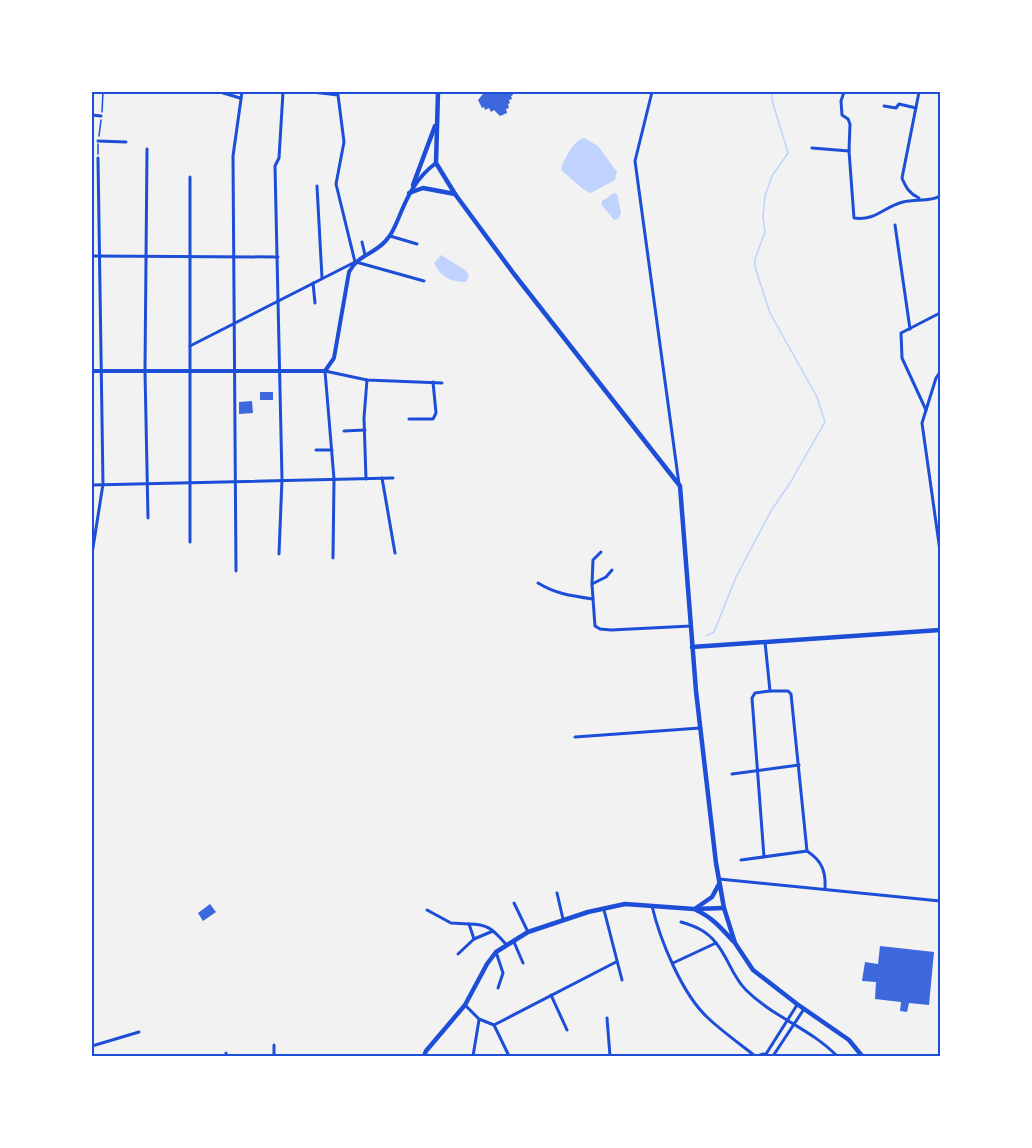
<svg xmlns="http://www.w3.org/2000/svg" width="1032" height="1148" viewBox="0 0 1032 1148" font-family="'Titillium Web',sans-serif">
	<rect width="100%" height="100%" fill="#f2f2f2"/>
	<g fill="#bfd3fe">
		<path d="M584 138 598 146 617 172 615 180 591 193 584 190 561 170C563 160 574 140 584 138Z"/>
		<path d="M613 193 617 194 621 212 619 218 614 220 601 204 603 200 607 198Z"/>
		<path d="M441 255 465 270 469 275 466 282C450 282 441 277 434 263Z"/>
	</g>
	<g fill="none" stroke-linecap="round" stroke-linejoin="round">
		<path stroke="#bfd3fe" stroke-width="1.5" d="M706 636 714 632 736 577 771 511 790 483 825 422 817 397 770 313 755 267V259L765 232 763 217 765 196 772 176 788 153 772 100V92"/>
	</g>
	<g fill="#3d67dc">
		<path d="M482 92H512L513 95 511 96 512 99 509 100 510 103 508 104 509 108 506 109 507 113 500 116 494 110 491 112 489 108 485 110 484 107 482 108 478 100 483 94Z"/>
		<rect x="260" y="392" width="13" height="8"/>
		<path d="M252 401 253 413 239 414V402Z"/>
		<path d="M210 904 216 912 203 921 198 913Z"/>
		<path d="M880 946 934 952 929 1005 909 1003 907 1012 900 1011 901 1002 875 999 876 982 862 981 865 962 878 964Z"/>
	</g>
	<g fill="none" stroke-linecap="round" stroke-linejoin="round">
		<g stroke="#1d4ed8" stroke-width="1.5">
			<path d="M102 112 103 92"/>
			<path d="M99 136 101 120"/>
			<path d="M98 144V154"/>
		</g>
		<g stroke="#1d4ed8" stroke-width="3">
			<path d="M220 92 240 98"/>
			<path d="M312 92 338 95 344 142 336 184 355 262"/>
			<path d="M652 92 635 161 679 484"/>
			<path d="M844 92 841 101 842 115 848 119 850 124 849 151 854 218C876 221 883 207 903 202 915 199 931 202 940 196"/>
			<path d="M884 106 896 108 899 104 916 108"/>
			<path d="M92 115 101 116"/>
			<path d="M98 141 126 142"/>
			<path d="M812 148 849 151"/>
			<path d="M147 149 145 371 148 518"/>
			<path d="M190 177V542"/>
			<path d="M317 186 322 278"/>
			<path d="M919 198C910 194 906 188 902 178L919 92"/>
			<path d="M895 225 910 329"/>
			<path d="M390 236 417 244"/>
			<path d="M362 242 365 255"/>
			<path d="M92 256 278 257"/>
			<path d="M356 262 424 281"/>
			<path d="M313 283 315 303"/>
			<path d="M190 346 355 262"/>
			<path d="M940 372 936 378 922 423 940 551"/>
			<path d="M926 410 902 358 901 333 940 313"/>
			<path d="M409 419H433L436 413 433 382"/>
			<path d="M344 431 365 430"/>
			<path d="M316 450H332"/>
			<path d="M382 478 395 553"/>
			<path d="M366 479 364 418 367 380"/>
			<path d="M92 485 393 478"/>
			<path d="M92 554 103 484 98 158"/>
			<path d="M279 554 282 479 275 166 279 158 283 92"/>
			<path d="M333 558 334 479 325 371 367 380 442 383"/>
			<path d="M236 571 233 156 242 92"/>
			<path d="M538 583C556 594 572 596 593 599L595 626 600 629 611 630 691 626"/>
			<path d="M592 584 593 560 601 552"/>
			<path d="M593 599 592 584 606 577 612 570"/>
			<path d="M770 691H788L791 694 807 851"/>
			<path d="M575 737 700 728"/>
			<path d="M732 774 799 765"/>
			<path d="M764 857 752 698 755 693 770 691 765 642"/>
			<path d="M741 860 807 851C822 861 826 871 825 889"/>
			<path d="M719 879 940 901"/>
			<path d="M557 893 563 919"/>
			<path d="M514 903 528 932"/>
			<path d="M652 906C660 940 682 994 708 1018 723 1032 740 1044 755 1056"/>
			<path d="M427 910 451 923 469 924 474 939"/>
			<path d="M604 910 622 980"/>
			<path d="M681 922C695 926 707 931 716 943"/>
			<path d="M469 924C489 924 493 930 506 944"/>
			<path d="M514 942 523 963"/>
			<path d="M496 952 503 973 498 988"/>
			<path d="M458 954 474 939 493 931"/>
			<path d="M673 963 716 943C728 957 732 976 746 990 773 1017 811 1029 837 1056"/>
			<path d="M551 995 567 1030"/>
			<path d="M465 1005 479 1019 494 1025 509 1056"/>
			<path d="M607 1018 610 1056"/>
			<path d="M494 1025 616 962"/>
			<path d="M92 1046 139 1032"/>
			<path d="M766 1054 797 1005"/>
			<path d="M226 1056V1053"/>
			<path d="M274 1056V1045"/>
			<path d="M473 1056 479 1020"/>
			<path d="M758 1056 763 1054 770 1056"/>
			<path d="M773 1056 804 1009"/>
		</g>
		<path stroke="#1d4ed8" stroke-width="4" d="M92 371H325L334 358 349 272C359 253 377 254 388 238 393 232 396 224 399 217 408 195 416 178 436 163"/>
		<g stroke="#1d4ed8" stroke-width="4.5">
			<path d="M438 92 436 163 455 194 514 274 680 486 696 691 716 863 724 908 735 943 753 970 797 1004 849 1040 862 1056"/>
			<path d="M413 185 435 126"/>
			<path d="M409 193 423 188 455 194"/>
			<path d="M692 647 940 630"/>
			<path d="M696 908 712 897 719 884"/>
			<path d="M696 910C712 917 722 929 733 941"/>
			<path d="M424 1056 426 1051 465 1005 487 964 496 952 528 932 588 912 625 904 694 909 724 908"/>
		</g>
	</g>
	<rect width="1032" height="1148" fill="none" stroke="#ffffff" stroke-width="186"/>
	<rect x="93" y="93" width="846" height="962" fill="none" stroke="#1d4ed8" stroke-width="2"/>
</svg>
